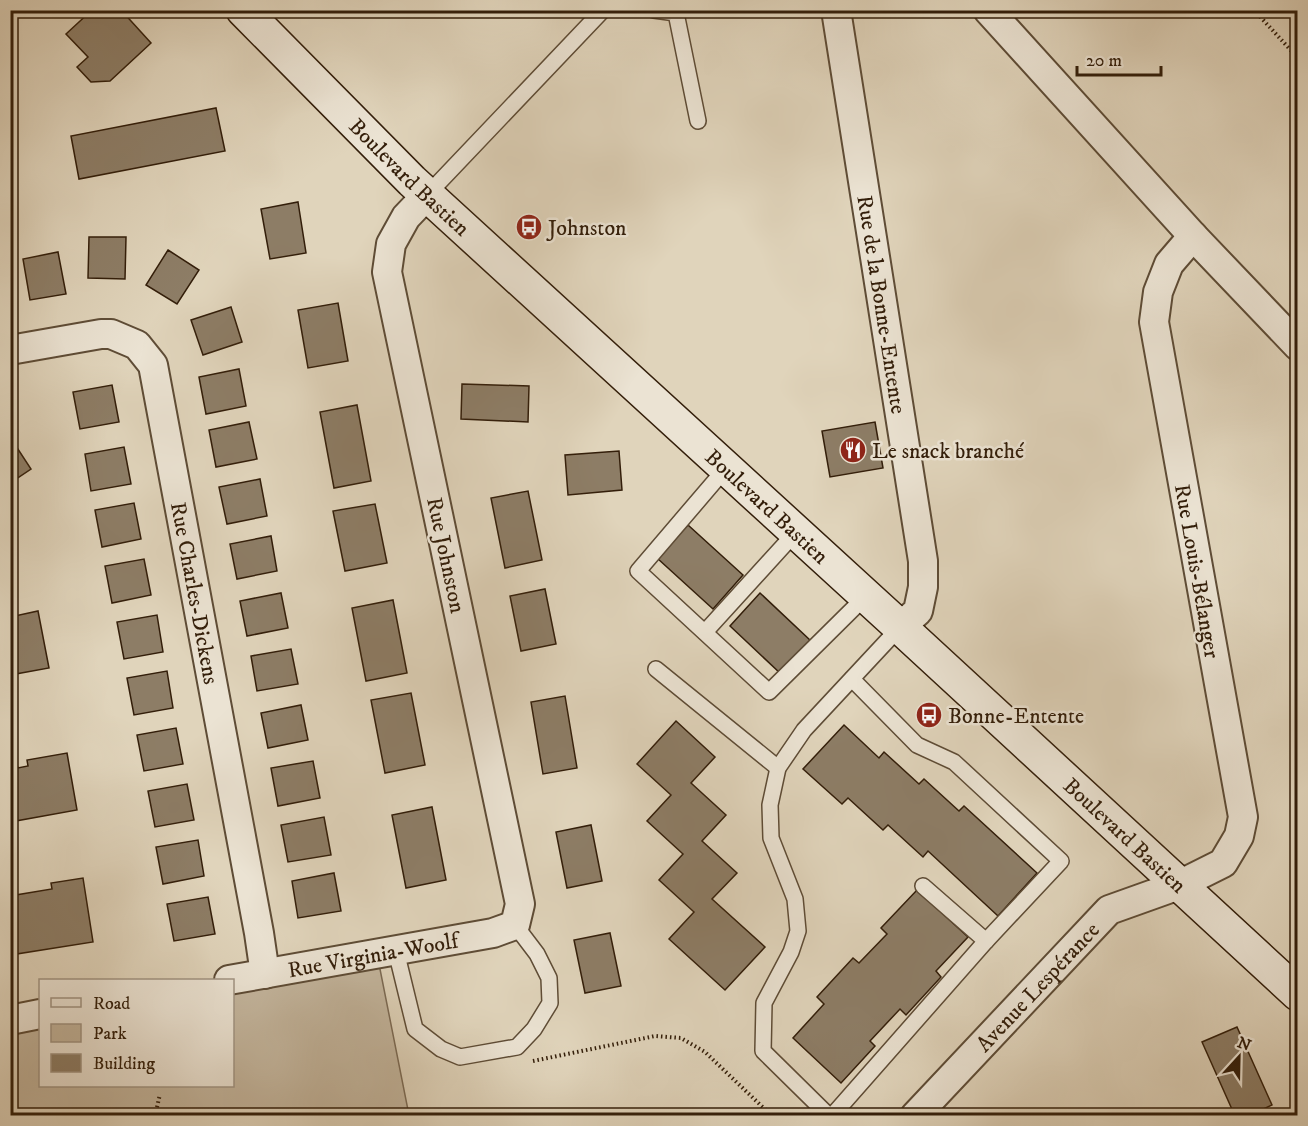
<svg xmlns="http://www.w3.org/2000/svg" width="1308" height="1126" viewBox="0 0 1308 1126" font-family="'IM FELL DW Pica',serif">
	<rect width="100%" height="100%" fill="#e0d4bb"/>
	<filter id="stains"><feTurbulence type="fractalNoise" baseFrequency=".00333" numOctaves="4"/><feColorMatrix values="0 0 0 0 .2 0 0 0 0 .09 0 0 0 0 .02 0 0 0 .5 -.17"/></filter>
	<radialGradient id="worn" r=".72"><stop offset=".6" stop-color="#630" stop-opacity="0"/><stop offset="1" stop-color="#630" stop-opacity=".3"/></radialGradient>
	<path fill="#c3b59d" stroke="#7b6a54" stroke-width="1.5" d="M377 954 409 1115H11L10 1020 40 1014V1086H232V980Z"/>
	<g fill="#8d7d66" stroke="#331e0a" stroke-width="1.5">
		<path d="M92 10H121L151 43 110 81 91 82 77 67 88 57 66 34Z"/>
		<path d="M216 108 225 151 79 179 71 136Z"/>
		<path d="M298 202 306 253 270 259 261 209Z"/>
		<path d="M89 237H126L125 279 88 278Z"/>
		<path d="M168 250 199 270 177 304 146 285Z"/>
		<path d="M58 252 66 294 30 300 23 259Z"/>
		<path d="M338 303 348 361 308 368 298 310Z"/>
		<path d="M231 307 242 342 203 355 191 320Z"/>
		<path d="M239 369 246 406 206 414 199 377Z"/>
		<path d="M462 384 529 386 528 422 461 419Z"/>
		<path d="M112 385 119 422 80 429 73 392Z"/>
		<path d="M357 405 371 481 334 488 320 412Z"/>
		<path d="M249 422 257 459 216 467 209 430Z"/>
		<path d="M875 422 883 468 830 477 822 431Z"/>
		<path d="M10 437 31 469 10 483Z"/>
		<path d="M124 447 131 484 91 491 85 454Z"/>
		<path d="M619 451 622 490 568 495 565 455Z"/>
		<path d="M260 479 267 516 227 524 219 487Z"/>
		<path d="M528 491 542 560 505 568 491 498Z"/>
		<path d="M134 503 141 539 102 547 95 510Z"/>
		<path d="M375 504 387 563 345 571 333 511Z"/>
		<path d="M688 525 743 575 713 609 657 558Z"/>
		<path d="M271 536 277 571 237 579 230 544Z"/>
		<path d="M144 559 151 595 112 603 105 566Z"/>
		<path d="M545 589 556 644 521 651 510 596Z"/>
		<path d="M281 593 288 628 247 636 240 601Z"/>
		<path d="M760 593 811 641 781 674 730 626Z"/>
		<path d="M393 600 407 673 366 681 352 608Z"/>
		<path d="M38 611 49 668 10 675V617Z"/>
		<path d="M157 615 163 652 124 659 117 622Z"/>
		<path d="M291 649 298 684 257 691 251 656Z"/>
		<path d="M167 671 173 708 134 715 127 678Z"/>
		<path d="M411 693 425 765 385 773 371 700Z"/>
		<path d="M565 696 577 768 543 774 531 702Z"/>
		<path d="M301 705 308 740 268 748 261 713Z"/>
		<path d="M676 721 715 757 691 783 726 815 702 841 737 873 712 899 765 947 725 990 669 939 694 912 659 880 683 854 647 821 671 795 637 764Z"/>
		<path d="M844 725 879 758 884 752 919 784 924 779 959 811 964 806 1037 873 998 916 928 851 923 857 888 825 883 830 848 798 842 804 803 769Z"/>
		<path d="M176 728 183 764 144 771 137 735Z"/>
		<path d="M67 753 77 810 10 822V763L16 762 18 768 28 766 27 760Z"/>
		<path d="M313 761 320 798 278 806 271 768Z"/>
		<path d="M187 784 194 820 155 827 148 791Z"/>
		<path d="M432 807 446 880 406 888 392 815Z"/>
		<path d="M324 817 331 855 288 862 281 825Z"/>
		<path d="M591 825 602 881 567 888 556 832Z"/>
		<path d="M198 840 204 876 163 884 156 847Z"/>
		<path d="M334 873 341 911 298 918 292 881Z"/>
		<path d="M83 878 93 942 10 955V896L52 889 51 883Z"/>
		<path d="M917 890 968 937 936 971 941 977 906 1015 900 1009 870 1041 875 1046 841 1083 793 1038 824 1004 817 997 853 958 859 963 887 934 881 928Z"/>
		<path d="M208 897 215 934 174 941 167 904Z"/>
		<path d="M610 933 621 986 585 993 574 940Z"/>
		<path d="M1237 1027 1272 1105 1249 1116H1235L1202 1042Z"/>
		<path d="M1144 1110 1145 1116H1112Z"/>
	</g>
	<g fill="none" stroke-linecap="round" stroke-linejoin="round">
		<defs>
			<g id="service">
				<path d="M654 10 676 13 698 121"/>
				<path d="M427 195 603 10"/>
				<path d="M726 468 638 571 769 692 866 596"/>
				<path d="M705 632 796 532"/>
				<path d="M656 669 778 768"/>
				<path d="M852 679 917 745 954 762 1061 861 986 941"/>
				<path d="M396 951 415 1029 441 1049 460 1057 517 1047 534 1029 550 1003 549 978 537 954 515 925"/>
				<path d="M829 1116 763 1051 764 1003 791 952 798 931 795 899 771 838 770 805 778 768 804 730 900 627"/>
				<path d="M832 1116 986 941 923 886"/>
			</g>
			<g id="minor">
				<path id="s1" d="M836 10 923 561V587L918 611 900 627"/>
				<path d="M988 10 1193 236 1298 346"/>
				<path id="s2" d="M10 350 101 334H111L137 345 153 365 259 933 265 974"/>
				<path id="s3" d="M229 980 493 933 515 925 520 904 387 272 391 244 406 217 427 195"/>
				<path d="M10 1020 40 1014"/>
				<path id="s4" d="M915 1116 1109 910 1179 885 1223 863 1239 836 1243 817 1154 322 1158 292 1169 264 1193 236"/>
			</g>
			<g id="secondary">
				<path id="s5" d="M243 10 412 181 900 627 1298 994"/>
			</g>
		</defs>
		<use href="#service" stroke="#5e4c36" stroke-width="18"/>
		<use href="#minor" stroke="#5e4c36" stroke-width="32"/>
		<use href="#secondary" stroke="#331e0a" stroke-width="36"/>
		<g stroke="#331e0a" stroke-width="4" stroke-dasharray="1.5 3" stroke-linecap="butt">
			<path d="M1254 10 1298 58"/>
			<path d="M533 1061 655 1036 681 1038 705 1052 772 1116"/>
			<path d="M155 1116 160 1094"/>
		</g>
		<use href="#service" stroke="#ebe3d3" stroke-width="15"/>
		<use href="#minor" stroke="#ebe3d3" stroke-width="28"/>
		<use href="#secondary" stroke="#ebe3d3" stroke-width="33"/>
	</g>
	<defs>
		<symbol id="bus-disc" viewBox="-11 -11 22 22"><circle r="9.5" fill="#8f2418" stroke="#ebe3d3"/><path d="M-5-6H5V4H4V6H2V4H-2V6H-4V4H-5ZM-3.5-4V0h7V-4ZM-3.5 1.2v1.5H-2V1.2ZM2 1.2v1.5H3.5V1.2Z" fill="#fff"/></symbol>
		<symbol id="restaurant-disc" viewBox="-11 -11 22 22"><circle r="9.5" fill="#8f2418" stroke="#ebe3d3"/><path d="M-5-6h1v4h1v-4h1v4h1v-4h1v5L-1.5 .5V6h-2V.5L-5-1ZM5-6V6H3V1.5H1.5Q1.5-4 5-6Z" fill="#fff"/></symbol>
	</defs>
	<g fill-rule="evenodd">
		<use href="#bus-disc" x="514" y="212" width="30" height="30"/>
		<use href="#restaurant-disc" x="838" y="435" width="30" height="30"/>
		<use href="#bus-disc" x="914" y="700" width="30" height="30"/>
	</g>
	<g text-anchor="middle" stroke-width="5" stroke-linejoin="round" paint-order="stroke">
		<g font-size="22" fill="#331e0a" stroke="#ebe3d3">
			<text dy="8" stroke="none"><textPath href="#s5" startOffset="236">Boulevard Bastien</textPath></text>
			<text dy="8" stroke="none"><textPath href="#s1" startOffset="298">Rue de la Bonne-Entente</textPath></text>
			<text dy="8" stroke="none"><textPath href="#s5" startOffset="722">Boulevard Bastien</textPath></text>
			<text transform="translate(447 555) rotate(78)" y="8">Rue Johnston</text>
			<text transform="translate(1198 571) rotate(80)" y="8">Rue Louis-Bélanger</text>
			<text dy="8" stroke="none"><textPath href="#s2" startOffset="388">Rue Charles-Dickens</textPath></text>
			<text dy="8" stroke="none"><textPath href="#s5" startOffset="1208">Boulevard Bastien</textPath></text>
			<text dy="8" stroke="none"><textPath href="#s3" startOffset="146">Rue Virginia-Woolf</textPath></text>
			<text dy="8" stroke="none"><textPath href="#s4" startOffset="178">Avenue Lespérance</textPath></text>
		</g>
		<g font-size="22" fill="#331e0a" stroke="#ebe3d3" text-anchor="start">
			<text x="548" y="235">Johnston</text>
			<text x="872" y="458">Le snack branché</text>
			<text x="948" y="723">Bonne-Entente</text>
		</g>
	</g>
	<rect width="1308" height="1126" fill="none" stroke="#e0d4bb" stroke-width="36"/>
	<rect x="12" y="12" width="1284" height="1102" fill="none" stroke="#331e0a" stroke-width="3"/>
	<rect x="18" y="18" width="1272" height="1090" fill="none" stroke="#331e0a" stroke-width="1.5"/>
	<rect x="39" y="979" width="195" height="108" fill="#ebe3d3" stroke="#a19483" stroke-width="1.5"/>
	<rect x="51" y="998" width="30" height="9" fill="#ebe3d3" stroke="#a19483" stroke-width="1.5"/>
	<text x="93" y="1009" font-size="18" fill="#331e0a">Road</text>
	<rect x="51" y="1024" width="30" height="18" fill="#c3b59d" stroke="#a19483" stroke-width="1.5"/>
	<text x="93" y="1039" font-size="18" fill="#331e0a">Park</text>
	<rect x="51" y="1054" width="30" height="18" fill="#8d7d66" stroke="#a19483" stroke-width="1.5"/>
	<text x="93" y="1069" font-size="18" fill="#331e0a">Building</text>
	<g transform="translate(1239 1057) rotate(22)" stroke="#ebe3d3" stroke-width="4.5" paint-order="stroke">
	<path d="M0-4.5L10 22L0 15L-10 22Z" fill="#331e0a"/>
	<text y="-9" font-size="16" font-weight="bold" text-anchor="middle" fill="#331e0a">N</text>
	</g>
	<path d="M1077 66v9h84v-9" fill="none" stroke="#331e0a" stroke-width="3"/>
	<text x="1086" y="66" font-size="18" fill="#331e0a" stroke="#ebe3d3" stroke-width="4.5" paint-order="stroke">20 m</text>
	<rect width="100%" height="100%" filter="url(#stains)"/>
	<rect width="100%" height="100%" fill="url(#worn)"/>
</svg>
